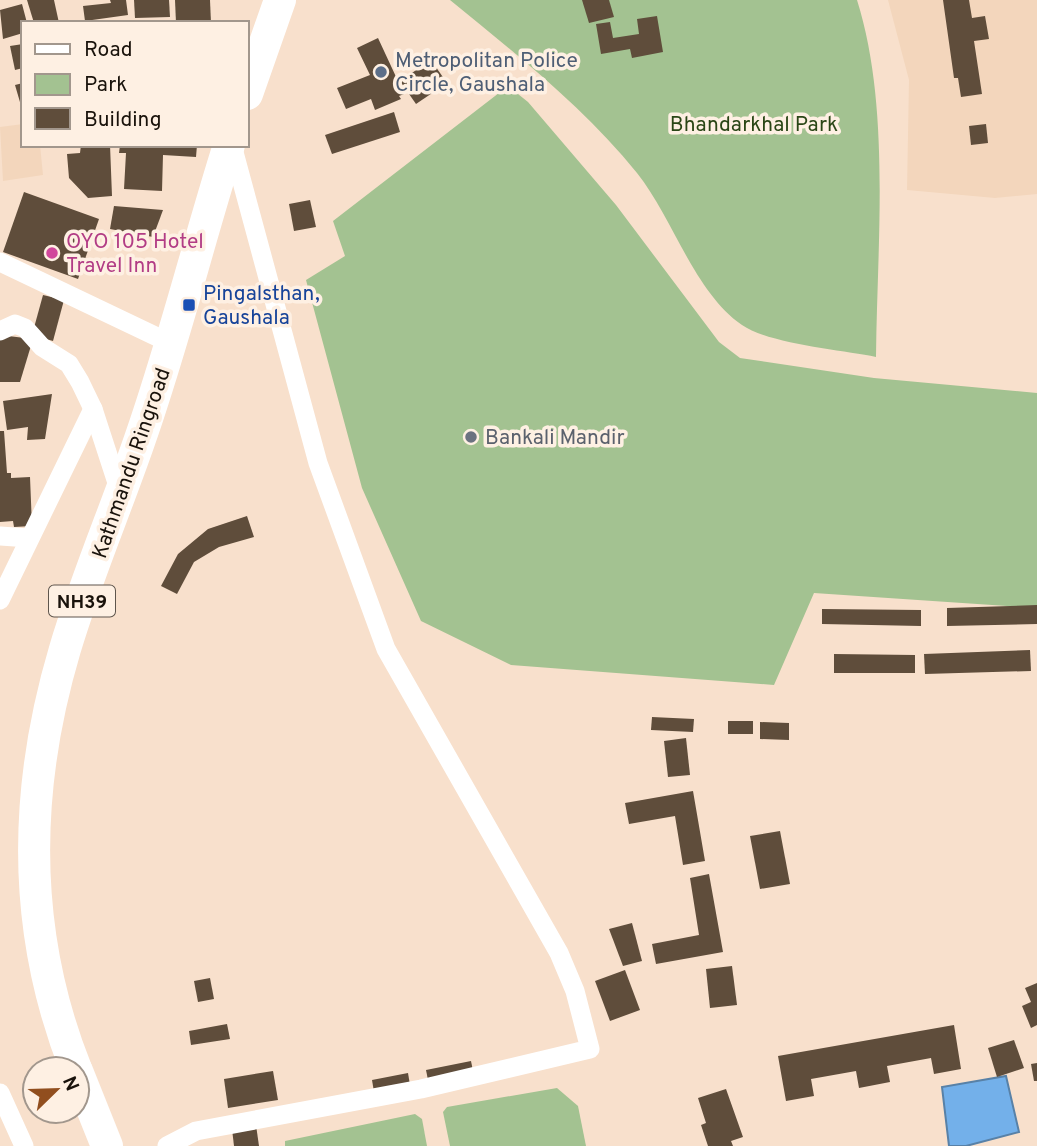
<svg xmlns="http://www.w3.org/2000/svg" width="1037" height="1146" viewBox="0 0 1037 1146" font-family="Overpass,sans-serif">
	<rect width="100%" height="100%" fill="#f8e0cc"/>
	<g fill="#f3d6bc">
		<path d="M888 0H1037V194L995 198 907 190 909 80Z"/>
		<path d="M23 124V145H40L43 175 3 181 0 127Z"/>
	</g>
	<g fill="#a3c291">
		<path d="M450 0H857C891 108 877 244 876 357 842 350 769 344 742 325 694 292 673 218 637 173 584 107 516 54 450 0Z"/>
		<path d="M508 86 528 102 616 205 719 342 740 358 874 378 1037 393V608L814 593 774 685 511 665 421 621 362 488 306 280 345 256 333 221Z"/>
		<path d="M557 1088 578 1106 586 1146H450L443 1112 447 1107Z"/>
		<path d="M415 1114 422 1119 427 1146H285V1141Z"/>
	</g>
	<path fill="#73b0ea" stroke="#5881a7" stroke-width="2" d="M1006 1076 1019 1132 966 1146H949L942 1087Z"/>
	<g fill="#5f4d3b">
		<path d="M27 0H54L59 23H34Z"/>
		<path d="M110 0H126L128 15 85 21 83 6 111 3Z"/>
		<path d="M134 0H169L170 17 135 18Z"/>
		<path d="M175 0H210L211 23H176Z"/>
		<path d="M582 0H609L614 17 589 23Z"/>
		<path d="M943 0H969L972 18 985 16 989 39 974 41 982 94 961 97 958 78H954Z"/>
		<path d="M22 4 27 23H23V33L3 39 0 10Z"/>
		<path d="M657 16 663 52 632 58 630 49 601 54 596 24 610 22 613 38 639 34 637 19Z"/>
		<path d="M378 38 404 94 399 96 401 99 375 110 371 99 346 109 337 88 370 75 357 48Z"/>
		<path d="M23 44V68L15 70 10 46Z"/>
		<path d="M431 60 447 83 416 104 400 81Z"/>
		<path d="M23 83V109H22L15 85Z"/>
		<path d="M394 112 400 132 332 154 325 135Z"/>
		<path d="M986 124 988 143 971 145 969 126Z"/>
		<path d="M81 145H110L112 196 88 198 69 178 67 154 80 153Z"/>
		<path d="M120 145H197L196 157 163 155 162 191 124 189 126 153H119Z"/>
		<path d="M24 192 99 219 78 279 3 252Z"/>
		<path d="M310 200 316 227 294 231 289 204Z"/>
		<path d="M114 206 163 210 153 237 110 229Z"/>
		<path d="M43 295 64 300 53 341 32 335Z"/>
		<path d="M0 335 33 339 20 382H0Z"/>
		<path d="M52 394 45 439 27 440 28 427 7 430 3 401Z"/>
		<path d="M0 431H4L7 473H11V478L30 477 32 526 14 527 13 521 0 522Z"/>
		<path d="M247 516 254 537 219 547 194 562 177 594 161 586 178 554 208 529Z"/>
		<path d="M1037 605V624L947 626V608Z"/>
		<path d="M822 609 921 610V626L822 624Z"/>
		<path d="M1030 650 1031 671 925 674 924 654Z"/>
		<path d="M834 654 915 655V673H834Z"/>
		<path d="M652 717 694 719 693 732 651 730Z"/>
		<rect x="728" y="721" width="25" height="13"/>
		<path d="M760 722 789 723V740L760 739Z"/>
		<path d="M686 738 690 775 668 777 664 741Z"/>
		<path d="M693 791 705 861 683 865 675 816 629 824 625 803Z"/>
		<path d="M780 831 790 884 760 889 750 836Z"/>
		<path d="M709 874 723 952 656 964 652 944 699 935 690 878Z"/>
		<path d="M632 923 642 961 623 966 609 929Z"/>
		<path d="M732 966 737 1005 710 1008 706 969Z"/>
		<path d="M625 970 640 1010 610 1021 595 981Z"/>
		<path d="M210 978 214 999 198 1002 194 981Z"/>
		<path d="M1037 983V1025L1031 1028 1022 1006 1031 1002 1025 988Z"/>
		<path d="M227 1024 230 1039 191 1045 189 1031Z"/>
		<path d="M954 1025 961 1069 934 1074 931 1058 887 1066 890 1082 859 1088 856 1071 811 1079 814 1096 786 1101 778 1056Z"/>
		<path d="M1014 1040 1024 1068 997 1077 988 1048Z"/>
		<path d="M471 1061 473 1071 428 1080 426 1070Z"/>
		<path d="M1037 1063V1081H1034L1031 1064Z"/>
		<path d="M273 1071 278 1100 228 1108 224 1079Z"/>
		<path d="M408 1073 410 1085 374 1092 372 1080Z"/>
		<path d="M726 1089 743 1137 731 1141 733 1146H708L701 1125 706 1123 698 1098Z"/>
		<path d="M256 1125 259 1146H234L232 1129Z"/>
	</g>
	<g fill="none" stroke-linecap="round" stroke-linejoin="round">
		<g stroke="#fff" stroke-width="19">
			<path d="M0 262 172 344"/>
			<path d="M0 331 15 324 25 328 42 347 69 364 80 382 93 409 120 492"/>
			<path d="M0 536 29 538"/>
			<path d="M0 600 93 409"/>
			<path d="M0 1093 24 1146"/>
			<path d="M167 1146 196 1131 421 1089 590 1049 575 991 559 953 386 649 318 463 232 145"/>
		</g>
		<g stroke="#fff" stroke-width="32">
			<path d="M247 94 280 0"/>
			<path d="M76 1069C21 931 23 790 65 649 86 578 116 509 140 439 174 342 198 243 229 145"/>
			<path d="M77 1071 107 1146"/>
		</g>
	</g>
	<circle fill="#5c6f8a" stroke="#fef0e3" stroke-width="2.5" cx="381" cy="72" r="7"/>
	<circle fill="#d1479c" stroke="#fef0e3" stroke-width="2.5" cx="52" cy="253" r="7"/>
	<rect fill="#1a4fb4" stroke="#fef0e3" stroke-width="2.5" x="182" y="298" width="14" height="14" rx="3.5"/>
	<circle fill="#6b7280" stroke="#fef0e3" stroke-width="2.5" cx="471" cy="437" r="7"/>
	<g text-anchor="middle" stroke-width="7" stroke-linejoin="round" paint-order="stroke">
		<rect fill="#fef0e3" stroke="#5e554c" stroke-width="2" x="49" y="585.5" width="66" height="31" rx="5"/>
		<g font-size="19" font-weight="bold" fill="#19120b">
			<text x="82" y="608">NH39</text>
		</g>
		<g font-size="21" fill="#4e5e75" stroke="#fef0e3" text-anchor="start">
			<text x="395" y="67">Metropolitan Police<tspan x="395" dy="24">Circle, Gaushala</tspan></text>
		</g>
		<g font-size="21" fill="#2a4616" stroke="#fef0e3">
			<text x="754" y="131">Bhandarkhal Park</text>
		</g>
		<g font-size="21" fill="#b23c85" stroke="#fef0e3" text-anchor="start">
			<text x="66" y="248">OYO 105 Hotel<tspan x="66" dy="24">Travel Inn</tspan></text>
		</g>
		<g font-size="21" fill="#164399" stroke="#fef0e3" text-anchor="start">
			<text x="203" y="300">Pingalsthan,<tspan x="203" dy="24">Gaushala</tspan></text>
		</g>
		<g font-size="21" fill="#5b616d" stroke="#fef0e3" text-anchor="start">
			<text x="485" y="444">Bankali Mandir</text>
		</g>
		<g font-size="21" fill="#19120b" stroke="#fef0e3">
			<text transform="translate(131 463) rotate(-71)" y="7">Kathmandu Ringroad</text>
		</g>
	</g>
	<rect x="21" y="21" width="228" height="126" fill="#fef0e3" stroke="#a2978d" stroke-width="2"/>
	<rect x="35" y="44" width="35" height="10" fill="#ffffff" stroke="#a2978d" stroke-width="2"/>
	<text x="84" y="56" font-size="21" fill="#19120b">Road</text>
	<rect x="35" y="74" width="35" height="21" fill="#a3c291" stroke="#a2978d" stroke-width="2"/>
	<text x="84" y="91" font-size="21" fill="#19120b">Park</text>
	<rect x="35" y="108" width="35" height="21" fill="#5f4d3b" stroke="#a2978d" stroke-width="2"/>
	<text x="84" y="126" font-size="21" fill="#19120b">Building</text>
	<g transform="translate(56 1090) rotate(67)"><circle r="33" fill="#fef0e3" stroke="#a2978d" stroke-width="2"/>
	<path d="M0-5L12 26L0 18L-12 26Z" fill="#914e1e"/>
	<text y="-10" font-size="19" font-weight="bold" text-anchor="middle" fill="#19120b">N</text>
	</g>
</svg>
